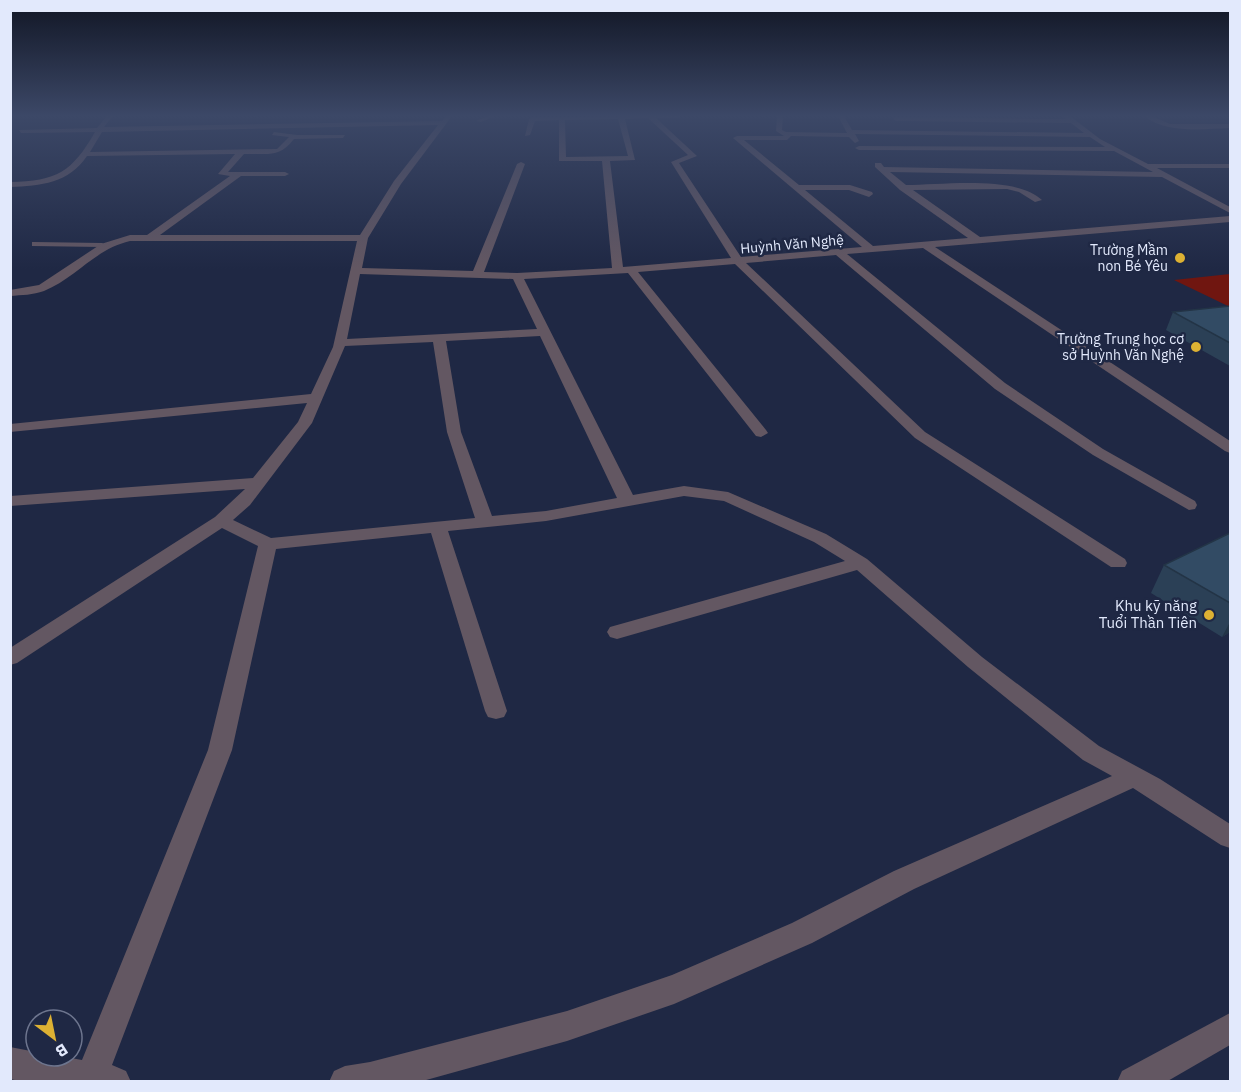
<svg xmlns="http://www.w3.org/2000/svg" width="1241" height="1092" viewBox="0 0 1241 1092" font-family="'IBM Plex Sans',sans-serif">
	<rect width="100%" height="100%" fill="#1f2844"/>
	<path fill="#701610" d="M1230 274V307L1174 280Z"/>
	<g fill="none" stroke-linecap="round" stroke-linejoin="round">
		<g fill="#635762" fill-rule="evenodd">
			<path d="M488 116H495L481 122 476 121Z"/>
			<path d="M35 242 102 243 106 245 102 247 32 246V242Z"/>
		</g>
		<g fill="#635762" fill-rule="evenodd">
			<path d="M107 116H113L104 127 442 121 446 116H452L401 184 368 238 362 268 473 271 517 164 521 162 525 164 484 272 517 273 612 268 602 161H559V120L535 121 530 135 525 136 529 119 532 117 681 116 678 118H656L697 156 679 163 741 257 862 247 733 138 737 136H784L776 131 777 116H783L782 130 786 132 847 133 838 116H844L852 130 1084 133 1071 123 896 121 893 119 896 117 1066 119 1063 116H1070L1100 139 1148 164H1230V168H1157L1230 207V213L1162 177 890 172 906 185C942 185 1016 175 1042 200L1035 202 1019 192 1007 189 913 190 980 237 1230 216V222L935 247 1230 441V453L1225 451 923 248 847 254 1005 383 1103 449 1195 501 1197 505 1195 509 1189 510 1093 455 995 389 836 255 746 263 925 432 1125 559 1127 563 1125 567H1111L915 438 735 264 638 272 766 430 768 433 761 437 756 436 628 273 524 279 633 495 684 486 728 492 826 534 867 559 982 657 1099 746 1160 779 1230 824V848L1221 845 1133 788 914 889 812 943 674 1004 567 1041 419 1082H329L334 1071 345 1066 370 1062 567 1011 672 975 792 923 894 871 1112 776 1083 760 968 667 857 570 617 639 610 637 607 632 610 627 845 561 814 542 724 501 684 496 546 521 448 531 507 711 504 717 496 719 488 717 485 711 431 533 276 549 232 750 112 1065 126 1071 131 1082H24L10 1079V1047L36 1052V1056H60L82 1060 208 750 258 546 222 528 17 663 10 665V648L215 517 245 489 10 506V496L253 478 298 422 307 403 10 432V424L311 394 333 347 357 241H130C95 249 76 278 44 291 33 295 22 295 10 296V290L39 285 101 244 130 235H147L230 176 218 174 235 154 87 156C69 183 41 186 10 187V182C57 181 72 172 95 132L21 133 19 130 97 128ZM648 118 688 155 671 162 731 258 623 267 610 161 635 160 625 119ZM618 119 628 156 566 157 565 120ZM438 125 394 181 360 235H160L241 176H285L289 174 285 172H228L244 154C268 153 278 159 294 139L343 138 345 135H297L274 132 272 135 289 137 277 149 90 152 102 132ZM855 134 1090 137 1105 147 859 146 855 148 859 150 1114 151 1153 172 884 167 881 163H875V167L900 190 968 238 873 246 805 190H849L869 197 873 194 872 192 850 185H799L744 140H787L791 136 849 137 855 143 859 141ZM360 274 513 279 537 329 347 339ZM540 336 617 498 546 511 492 516 461 432 446 341ZM433 342 447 432 475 518 271 538 233 520 250 505 312 423 345 346Z"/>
			<path d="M1144 116H1151L1170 124H1230V128C1202 129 1167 134 1144 116Z"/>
			<path d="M1230 1013V1045L1166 1082H1117L1122 1071Z"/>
		</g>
	</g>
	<g fill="#2b4056">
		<path d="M1230 306V366L1166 330 1173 312Z"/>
		<path d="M1230 533V632L1222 637 1151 593 1164 565Z"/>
	</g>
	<path fill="#233446" d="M1230 622V632L1222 637Z"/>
	<g fill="#324b64" stroke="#233446" stroke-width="1.5">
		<path d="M1230 306V343L1173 312Z"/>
		<path d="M1230 533V603L1164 565Z"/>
	</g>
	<linearGradient id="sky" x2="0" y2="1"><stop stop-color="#111625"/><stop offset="0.43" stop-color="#3c4867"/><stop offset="1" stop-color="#3c4867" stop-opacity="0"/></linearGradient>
	<rect width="1241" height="269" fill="url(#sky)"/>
	<g fill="#ddb133" stroke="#1f2844" stroke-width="2">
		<circle cx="1180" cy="258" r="6"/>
		<circle cx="1196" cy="347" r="6"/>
		<circle cx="1209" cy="615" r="6"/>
	</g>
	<g text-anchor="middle" stroke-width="5" stroke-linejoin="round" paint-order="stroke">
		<g font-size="14" fill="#e2e9fc" stroke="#1f2844">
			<text transform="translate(792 244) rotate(-5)" y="5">Huỳnh Văn Nghệ</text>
		</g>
		<g font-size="14" fill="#e2e9fc" stroke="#1f2844" text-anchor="end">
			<text x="1168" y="255">Trường Mầm<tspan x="1168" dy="16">non Bé Yêu</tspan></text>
			<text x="1184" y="344">Trường Trung học cơ<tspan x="1184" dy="16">sở Huỳnh Văn Nghệ</tspan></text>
		</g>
		<g font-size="15" fill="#e2e9fc" stroke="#1f2844" text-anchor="end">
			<text x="1197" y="611">Khu kỹ năng<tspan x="1197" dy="17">Tuổi Thần Tiên</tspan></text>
		</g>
	</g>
	<rect width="1241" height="1092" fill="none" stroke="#e2e9fc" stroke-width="24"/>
	<g transform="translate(54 1038) rotate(148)"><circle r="28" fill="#1f2844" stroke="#6d758e" stroke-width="1.5"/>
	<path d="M0-4.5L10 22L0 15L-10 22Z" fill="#ddb133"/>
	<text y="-9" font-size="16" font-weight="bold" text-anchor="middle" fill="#e2e9fc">B</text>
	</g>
</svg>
